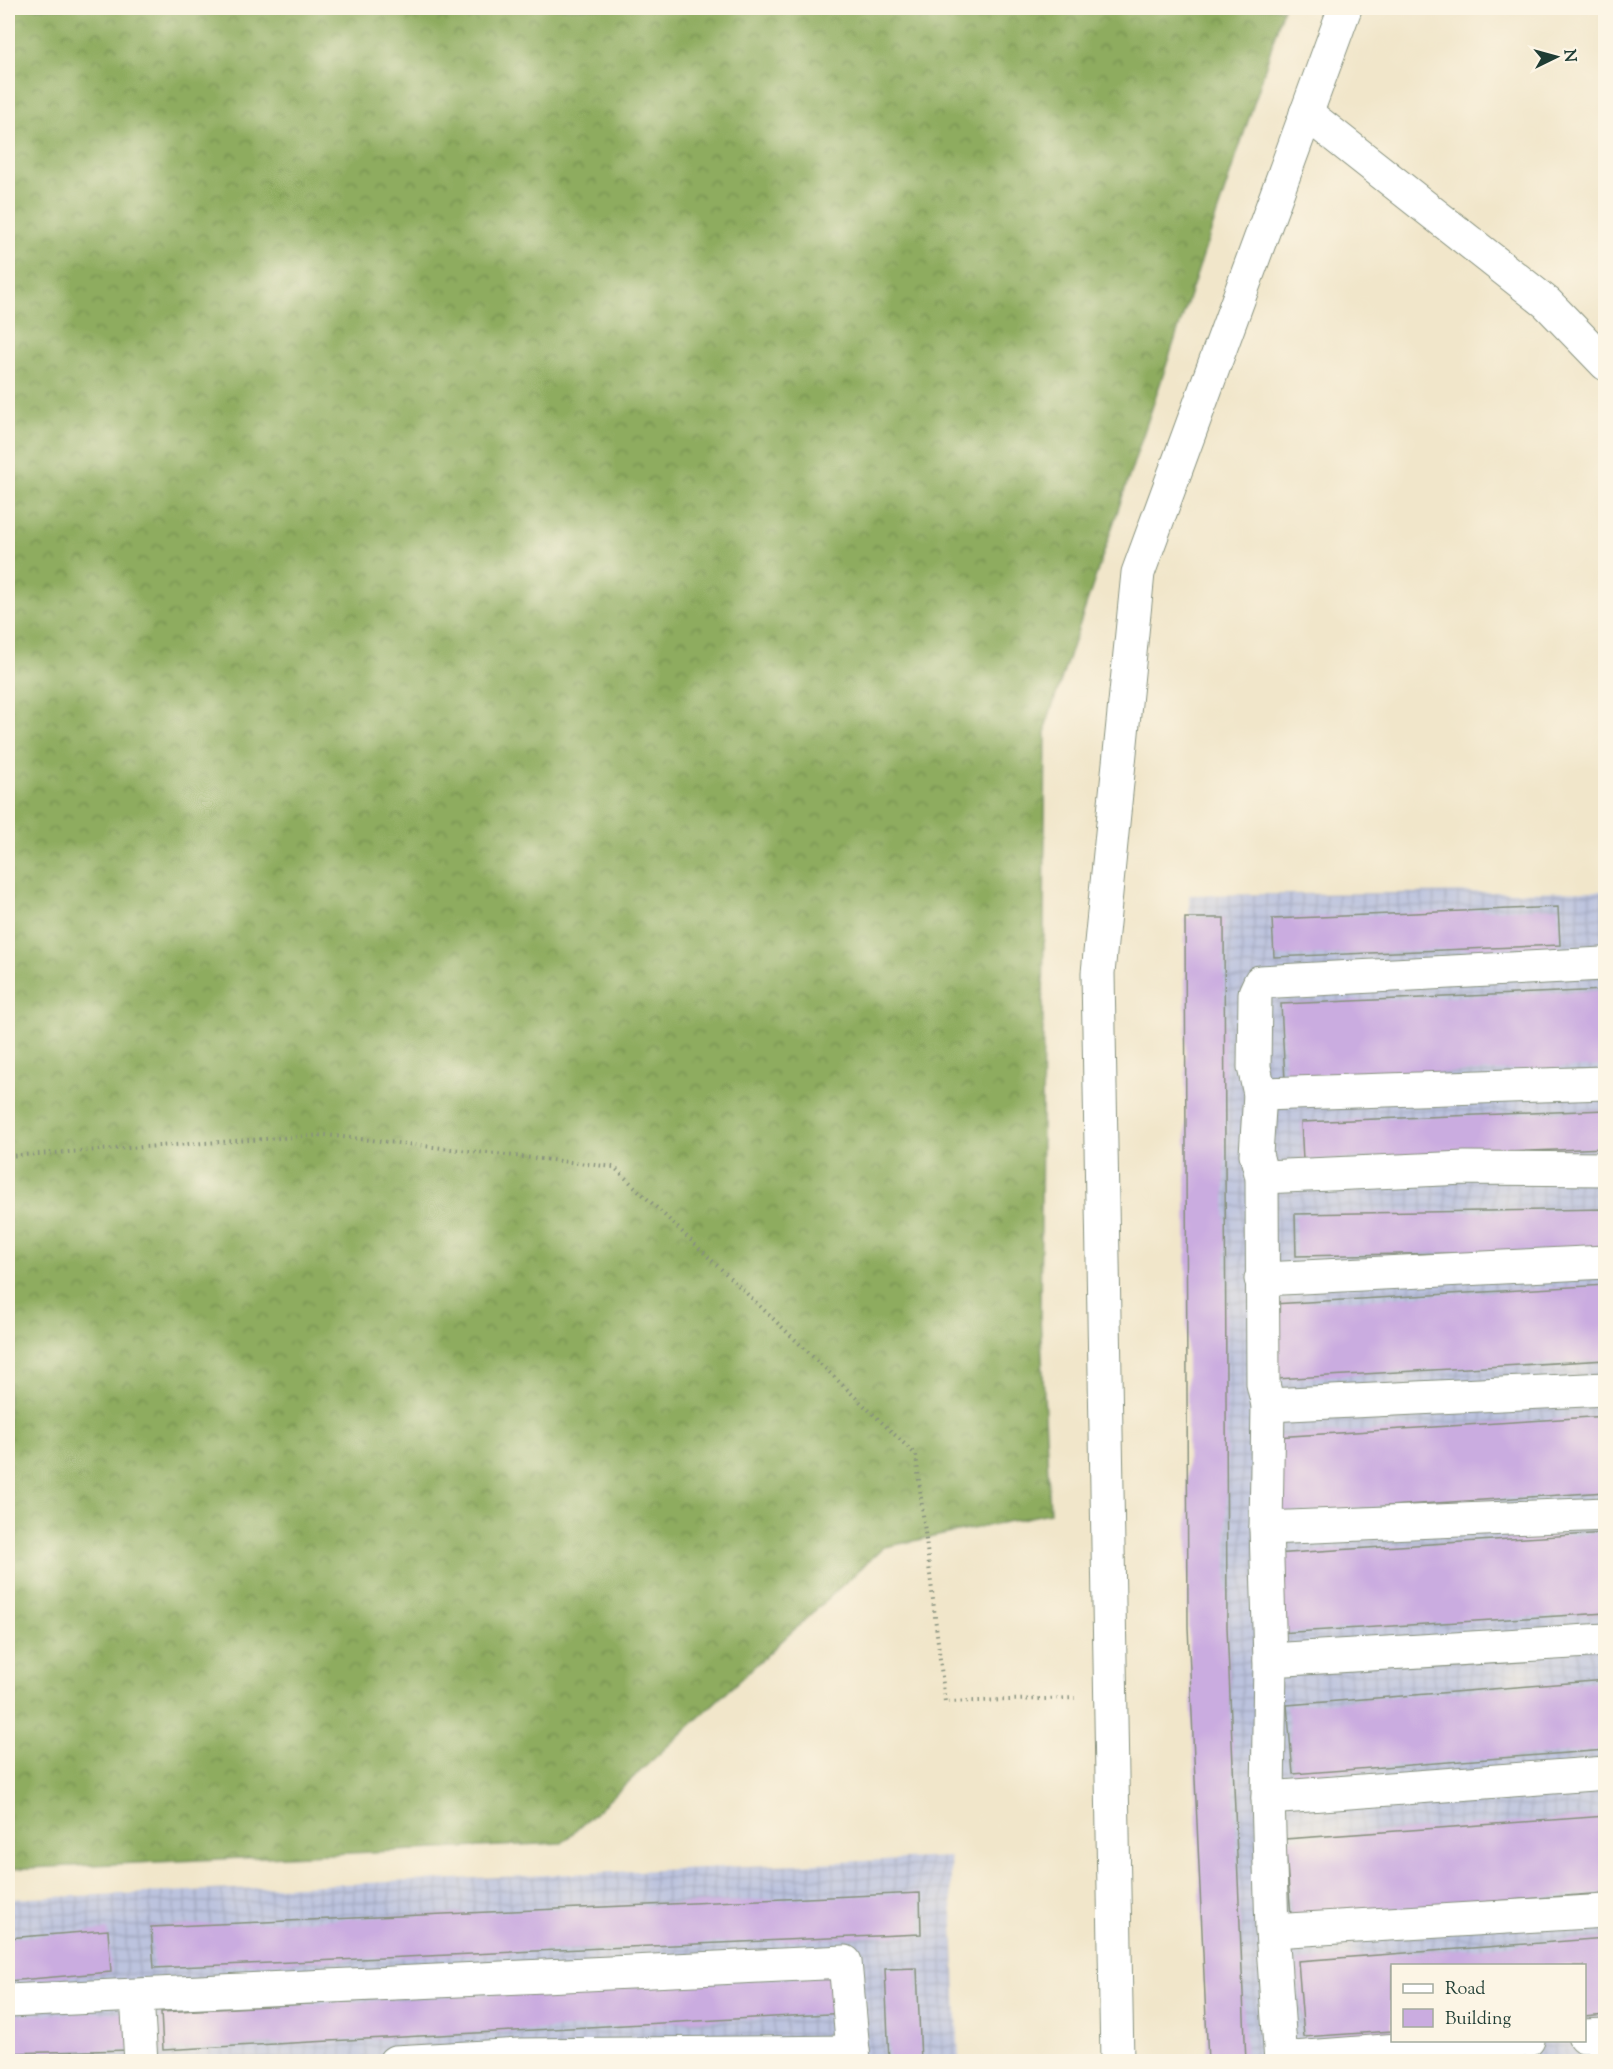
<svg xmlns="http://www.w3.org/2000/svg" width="1613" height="2069" viewBox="0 0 1613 2069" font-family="'Sorts Mill Goudy',serif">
	<defs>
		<pattern id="industrial-grid" width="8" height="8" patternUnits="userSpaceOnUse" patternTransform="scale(1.5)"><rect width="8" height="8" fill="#bcc3de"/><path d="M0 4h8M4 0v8" fill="none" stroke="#a1a8bf"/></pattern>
		<pattern id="forest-crowns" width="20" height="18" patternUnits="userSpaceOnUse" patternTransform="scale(1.5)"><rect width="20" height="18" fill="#8eac5f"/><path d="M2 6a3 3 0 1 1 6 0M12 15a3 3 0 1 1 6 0" fill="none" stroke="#738d4f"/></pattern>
	</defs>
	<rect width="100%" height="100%" fill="#fcf5e5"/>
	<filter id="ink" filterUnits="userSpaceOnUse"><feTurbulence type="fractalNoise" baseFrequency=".0167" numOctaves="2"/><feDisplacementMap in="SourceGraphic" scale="12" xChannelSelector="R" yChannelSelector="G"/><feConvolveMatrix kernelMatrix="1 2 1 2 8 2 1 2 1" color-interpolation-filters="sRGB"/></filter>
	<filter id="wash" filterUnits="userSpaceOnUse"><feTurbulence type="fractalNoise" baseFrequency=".008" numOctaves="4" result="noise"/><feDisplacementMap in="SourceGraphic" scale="24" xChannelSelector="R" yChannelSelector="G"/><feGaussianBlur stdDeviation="1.35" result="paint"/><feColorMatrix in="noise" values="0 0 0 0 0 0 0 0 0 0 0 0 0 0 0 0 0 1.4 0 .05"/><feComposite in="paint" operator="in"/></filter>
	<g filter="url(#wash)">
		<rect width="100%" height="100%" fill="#f1e6ca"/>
		<g fill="url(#industrial-grid)" fill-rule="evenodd">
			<path d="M1605 891V2061H1208L1198 1780 1189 895ZM1392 1966H1584V2040H1392Z"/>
			<path d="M950 1857 959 2061H8V1899Z"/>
		</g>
		<path fill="url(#forest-crowns)" stroke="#56744a" stroke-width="1.5" d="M8 8H1283L1260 85 1046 725 1040 1316 1050 1513 884 1547 562 1843 8 1869Z"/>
		<g id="blocks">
			<g fill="#caace0">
				<path d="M1558 907 1560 945 1274 957 1272 919Z"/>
				<path d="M1185 918H1224L1227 1627 1246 2062H1208L1188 1627Z"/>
				<path d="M1606 990V1066L1285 1080 1281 1004Z"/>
				<path d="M1606 1110V1148L1303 1160 1301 1122Z"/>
				<path d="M1606 1209V1250L1296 1256 1295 1214Z"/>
				<path d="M1606 1285V1360L1276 1379 1272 1304Z"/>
				<path d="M1606 1416V1492L1280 1513 1275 1437Z"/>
				<path d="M1606 1533V1613L1278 1633 1273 1554Z"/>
				<path d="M1606 1680V1750L1293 1774 1287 1705Z"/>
				<path d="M1606 1816V1893L1291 1916 1285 1839Z"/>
				<path d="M920 1893 921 1934 154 1968 151 1927Z"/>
				<path d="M108 1930 111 1972 8 1981V1938Z"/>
				<path d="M1606 1938V2015L1584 2017V1966H1392V2031L1304 2037 1298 1961Z"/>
				<path d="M917 1968 921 2062H889L885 1969Z"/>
				<path d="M845 1975 847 2013 163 2050 161 2012Z"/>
				<path d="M129 2012 130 2050 8 2053V2015Z"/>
			</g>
		</g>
	</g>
	<g filter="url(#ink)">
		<use href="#blocks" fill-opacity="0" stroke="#88927f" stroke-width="1.5"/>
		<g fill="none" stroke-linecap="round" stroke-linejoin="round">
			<defs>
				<g id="minor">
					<path d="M1306 113 1547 303 1606 364"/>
					<path d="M1260 1094 1606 1083"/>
					<path d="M1262 1177 1465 1168 1606 1169"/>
					<path d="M1261 1279 1606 1262"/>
					<path d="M1268 1405 1606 1389"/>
					<path d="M1266 1528 1606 1514"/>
					<path d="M1270 1660 1606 1640"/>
					<path d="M1268 1798 1606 1773"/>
					<path d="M1272 1931 1606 1911"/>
					<path d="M137 1996 141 2062"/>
					<path d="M8 2001 845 1962 854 2062"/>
					<path d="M1584 2036 1606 2035"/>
					<path d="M1281 2059 1528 2040"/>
					<path d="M395 2062 520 2055 853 2052"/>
					<path d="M1117 2062 1098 973 1138 573 1345 8"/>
					<path d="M1281 2062 1272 1931 1268 1798 1270 1660 1266 1528 1268 1405 1263 1384 1262 1177 1256 1154 1260 1094 1254 1067 1255 993 1260 982 1603 964"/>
				</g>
			</defs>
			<use href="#minor" stroke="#88927f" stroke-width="35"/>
			<path stroke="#88927f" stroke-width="4" stroke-dasharray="1.5 4.5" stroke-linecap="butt" d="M8 1156 325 1135 614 1167 916 1455 945 1702 1075 1698"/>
			<use href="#minor" stroke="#fff" stroke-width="33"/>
		</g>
	</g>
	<rect width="1613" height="2069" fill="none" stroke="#fcf5e5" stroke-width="30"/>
	<rect x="1391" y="1964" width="195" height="78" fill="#fcf5e5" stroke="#a4ab9e" stroke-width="1.5"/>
	<rect x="1403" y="1984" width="30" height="9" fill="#ffffff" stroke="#a4ab9e" stroke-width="1.5"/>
	<text x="1445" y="1994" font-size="18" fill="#1f3d34">Road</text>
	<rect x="1403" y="2009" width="30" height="18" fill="#caace0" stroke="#a4ab9e" stroke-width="1.5"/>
	<text x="1445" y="2024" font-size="18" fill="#1f3d34">Building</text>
	<g transform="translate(1556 57) rotate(85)" stroke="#fcf5e5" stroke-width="4.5" paint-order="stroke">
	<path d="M0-4.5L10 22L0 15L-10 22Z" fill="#1f3d34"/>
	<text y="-9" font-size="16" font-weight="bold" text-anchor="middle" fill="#1f3d34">N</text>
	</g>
</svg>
